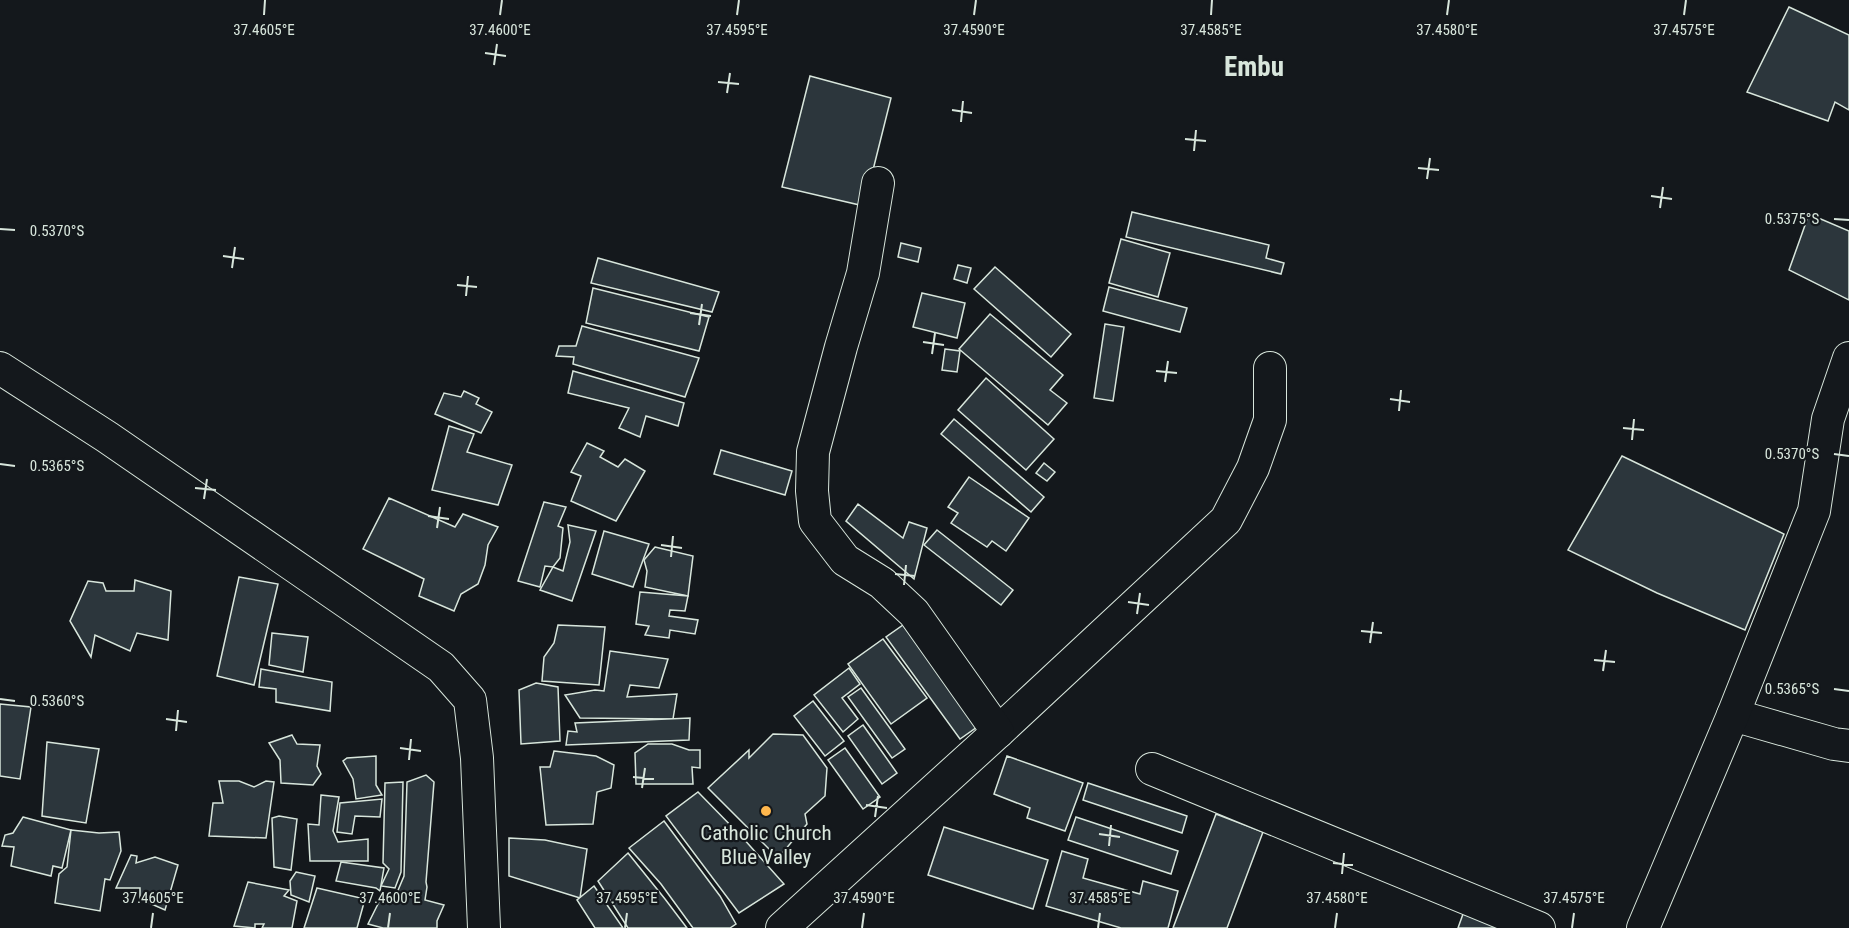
<svg xmlns="http://www.w3.org/2000/svg" width="1849" height="928" viewBox="0 0 1849 928" font-family="'Roboto Condensed',sans-serif">
	<rect width="100%" height="100%" fill="#14181c"/>
	<g fill="#2c363c" stroke="#d8e6dc" stroke-width="1.5">
		<path d="M1789 7 1849 35V110L1835 102 1828 121 1747 92Z"/>
		<path d="M810 76 891 98 864 206 782 187Z"/>
		<path d="M1132 212 1269 245 1266 258 1284 263 1281 274 1126 237Z"/>
		<path d="M1809 214 1849 231V300L1789 270Z"/>
		<path d="M1121 239 1170 253 1158 297 1109 283Z"/>
		<path d="M901 243 921 248 918 262 898 257Z"/>
		<path d="M598 258 719 292 712 312 591 283Z"/>
		<path d="M958 265 971 268 967 283 954 279Z"/>
		<path d="M995 267 1071 334 1051 357 974 289Z"/>
		<path d="M1109 287 1187 308 1180 332 1103 311Z"/>
		<path d="M593 288 709 317 699 351 586 323Z"/>
		<path d="M922 293 965 303 957 338 913 327Z"/>
		<path d="M990 314 1063 375 1050 390 1067 403 1048 425 959 349Z"/>
		<path d="M1105 324 1124 327 1113 401 1094 398Z"/>
		<path d="M582 326 699 358 685 397 573 364 574 357 556 356 559 346H576Z"/>
		<path d="M945 349 960 351 957 372 942 370Z"/>
		<path d="M573 371 684 403 678 426 646 416 640 437 619 428 629 408 568 393Z"/>
		<path d="M986 378 1054 439 1026 470 958 410Z"/>
		<path d="M464 391 479 398 476 404 492 412 481 433 435 414 444 393 461 397Z"/>
		<path d="M954 419 1044 497 1031 512 941 434Z"/>
		<path d="M449 426 474 434 467 452 512 465 498 505 432 490Z"/>
		<path d="M587 443 604 451 600 457 618 467 625 459 645 471 616 521 571 501 581 476 571 472Z"/>
		<path d="M721 450 792 471 785 495 714 474Z"/>
		<path d="M1622 456 1784 534 1745 630 1657 593 1568 550Z"/>
		<path d="M1044 463 1055 472 1047 481 1036 473Z"/>
		<path d="M969 477 1029 518 1006 551 992 541 987 547 951 523 958 513 948 507Z"/>
		<path d="M389 498 455 527 463 514 498 527 488 545 485 565 478 584 461 594 454 611 419 596 424 579 363 549Z"/>
		<path d="M544 502 566 507 558 526 563 528 560 558 553 567 545 566 540 587 518 581Z"/>
		<path d="M858 504 903 538 909 522 927 528 914 579 846 521Z"/>
		<path d="M568 525 596 531 572 601 540 590 553 567 563 571 570 542Z"/>
		<path d="M937 530 1013 590 1001 605 924 545Z"/>
		<path d="M604 531 649 544 633 587 592 574Z"/>
		<path d="M655 547 693 556 688 596 645 587 647 571 644 560Z"/>
		<path d="M239 577 278 584 254 685 217 676Z"/>
		<path d="M135 580 171 591 168 640 137 633 130 651 95 635 91 657 70 621 88 581 103 583 106 591H134Z"/>
		<path d="M640 592 688 596 685 611 670 610 669 616 698 620 695 634 670 630 669 638 645 635 649 626 636 624Z"/>
		<path d="M558 625 605 627 599 685 542 681 544 657 554 643Z"/>
		<path d="M903 625 977 727 960 739 886 637Z"/>
		<path d="M272 633 308 637 303 672 269 665Z"/>
		<path d="M883 639 927 698 891 724 848 664Z"/>
		<path d="M610 651 668 659 659 688 630 685 627 697 677 694 673 719 580 718 565 695 595 690 604 691Z"/>
		<path d="M849 668 860 684 842 698 858 719 843 732 814 695Z"/>
		<path d="M261 669 332 682 330 711 276 702V689L259 687Z"/>
		<path d="M536 683 558 687 560 741 521 744 519 690Z"/>
		<path d="M861 688 905 749 892 758 848 697Z"/>
		<path d="M813 701 844 741 825 756 794 716Z"/>
		<path d="M0 704 31 707 20 779 0 776Z"/>
		<path d="M690 718 689 740 566 745 568 731 577 732 575 723Z"/>
		<path d="M863 725 897 773 882 784 848 736Z"/>
		<path d="M773 734 803 735 827 768 825 796 805 814 807 824 778 858 708 788 749 750V758Z"/>
		<path d="M292 735 297 744 320 745 317 766 321 774 313 785 281 783 280 760 269 743Z"/>
		<path d="M47 742 99 749 86 823 42 816Z"/>
		<path d="M648 744H672L689 750H700V768L692 767 693 784H636L635 753Z"/>
		<path d="M845 748 880 797 863 809 828 760Z"/>
		<path d="M554 751 596 756 614 765 611 788 597 792 593 824 546 825 540 767H550Z"/>
		<path d="M376 756V785L382 795 356 799 353 779 343 761 347 758Z"/>
		<path d="M1007 756 1083 783 1065 831 1027 818 1030 808 994 794Z"/>
		<path d="M426 775 434 782 426 882 427 887 425 900 444 905 437 921V928H383L368 924 383 894 396 895 404 876 407 782Z"/>
		<path d="M219 781H239L254 787 266 781 274 782 266 838 209 836 213 803H223Z"/>
		<path d="M403 782 401 872 395 888 381 886 389 869 383 863 385 783Z"/>
		<path d="M1088 783 1187 816 1182 833 1083 800Z"/>
		<path d="M698 792 742 837 784 884 739 913 666 816Z"/>
		<path d="M321 795 339 797 333 831 338 842 368 839V861H310L308 824 319 825Z"/>
		<path d="M382 799 380 817 355 816 352 834 337 832 340 803Z"/>
		<path d="M1216 814 1263 832 1227 928H1173Z"/>
		<path d="M279 816 297 819 291 870 274 867 272 818Z"/>
		<path d="M23 817 71 830 62 868 53 866 51 876 11 866 14 847 2 846 5 835 13 833Z"/>
		<path d="M1076 817 1178 851 1171 874 1068 840Z"/>
		<path d="M664 821 720 896 736 924 730 928H693L661 884 629 848Z"/>
		<path d="M944 827 1048 860 1033 909 928 875Z"/>
		<path d="M71 830 99 833 119 832 121 851 110 880 105 879 100 911 55 903 59 874 67 867Z"/>
		<path d="M509 838 545 840 587 849 580 898 509 876Z"/>
		<path d="M1062 851 1088 859 1083 878 1140 894 1143 881 1178 891 1168 928H1121L1046 906Z"/>
		<path d="M628 853 665 899 687 928H628L598 881Z"/>
		<path d="M131 855 137 856 136 863 155 857 178 865 165 910 140 899V888H116Z"/>
		<path d="M341 862 384 868 380 891 376 888 336 881Z"/>
		<path d="M296 872 315 876 309 902 291 895 290 881Z"/>
		<path d="M248 882 289 890 284 896 297 901 292 928H262L264 924H255V928L234 926Z"/>
		<path d="M594 886 623 928H595L577 900Z"/>
		<path d="M317 888 365 899 357 928H304Z"/>
		<path d="M1463 914 1505 928H1458Z"/>
	</g>
	<g fill="none" stroke-linecap="round" stroke-linejoin="round">
		<defs>
			<g id="minor">
				<path d="M0 368 107 437 441 667 470 700 477 758 484 928"/>
				<path d="M1733 715 1834 744 1849 746"/>
				<path d="M998 732 1226 520 1253 468 1270 420V368"/>
				<path d="M1152 769 1539 928"/>
				<path d="M782 928 998 732 914 613 882 583 845 560 815 521 812 491 813 452 841 347 863 273 878 183"/>
				<path d="M1643 928 1733 715 1814 511 1828 419 1849 358"/>
			</g>
		</defs>
		<use href="#minor" stroke="#d8e6dc" stroke-width="34"/>
		<use href="#minor" stroke="#14181c" stroke-width="32"/>
	</g>
	<path fill="none" stroke="#d8e6dc" stroke-width="2" d="M264 15 265 0M500 15 502 0M737 15 739 0M974 15 976 0M1211 15 1212 0M1447 15 1449 0M1684 15 1686 0M485 53 506 56M494 65 497 44M718 82 739 84M727 93 730 73M952 110 972 113M961 122 963 101M1185 139 1206 141M1194 151 1196 130M1418 168 1439 170M1427 179 1430 158M1651 196 1672 199M1660 208 1663 187M1834 219 1849 220M0 229 15 230M223 256 244 259M232 268 235 247M457 285 477 287M466 296 468 276M690 313 711 316M699 325 702 304M923 342 944 345M932 354 935 333M1156 371 1177 373M1165 382 1168 361M1390 399 1410 402M1399 411 1401 390M1623 428 1644 430M1632 440 1634 419M1834 454 1849 456M0 464 15 466M195 488 216 490M204 499 207 479M428 516 449 519M437 528 440 507M661 545 682 548M671 557 673 536M895 574 915 576M904 585 906 565M1128 602 1149 605M1137 614 1140 593M1361 631 1382 633M1370 643 1373 622M1594 660 1615 662M1603 671 1606 650M1834 689 1849 691M0 699 15 701M166 719 187 722M176 731 178 710M400 748 421 751M409 760 411 739M633 777 654 779M642 788 645 768M866 805 887 808M875 817 878 796M1099 834 1120 837M1109 846 1111 825M1333 863 1353 865M1342 874 1344 853M151 928 153 913M388 928 390 913M625 928 627 913M862 928 864 913M1098 928 1100 913M1335 928 1337 913M1572 928 1574 913"/>
	<circle fill="#ffb74d" stroke="#14181c" stroke-width="2" cx="766" cy="811" r="6"/>
	<g text-anchor="middle" stroke-width="4.5" stroke-linejoin="round" paint-order="stroke">
		<g font-size="21" fill="#d8e6dc" stroke="#14181c">
			<text x="766" y="840">Catholic Church<tspan x="766" dy="24">Blue Valley</tspan></text>
		</g>
		<g font-size="27" font-weight="bold" fill="#d8e6dc" stroke="#14181c">
			<text x="1254" y="76">Embu</text>
		</g>
	</g>
	<g font-size="15" text-anchor="middle" fill="#d8e6dc" stroke="#14181c" stroke-width="4.5" stroke-linejoin="round" paint-order="stroke">
		<text x="264" y="35">37.4605°E</text>
		<text x="500" y="35">37.4600°E</text>
		<text x="737" y="35">37.4595°E</text>
		<text x="974" y="35">37.4590°E</text>
		<text x="1211" y="35">37.4585°E</text>
		<text x="1447" y="35">37.4580°E</text>
		<text x="1684" y="35">37.4575°E</text>
		<text x="1792" y="224">0.5375°S</text>
		<text x="57" y="236">0.5370°S</text>
		<text x="1792" y="459">0.5370°S</text>
		<text x="57" y="471">0.5365°S</text>
		<text x="1792" y="694">0.5365°S</text>
		<text x="57" y="706">0.5360°S</text>
		<text x="153" y="903">37.4605°E</text>
		<text x="390" y="903">37.4600°E</text>
		<text x="627" y="903">37.4595°E</text>
		<text x="864" y="903">37.4590°E</text>
		<text x="1100" y="903">37.4585°E</text>
		<text x="1337" y="903">37.4580°E</text>
		<text x="1574" y="903">37.4575°E</text>
	</g>
</svg>
